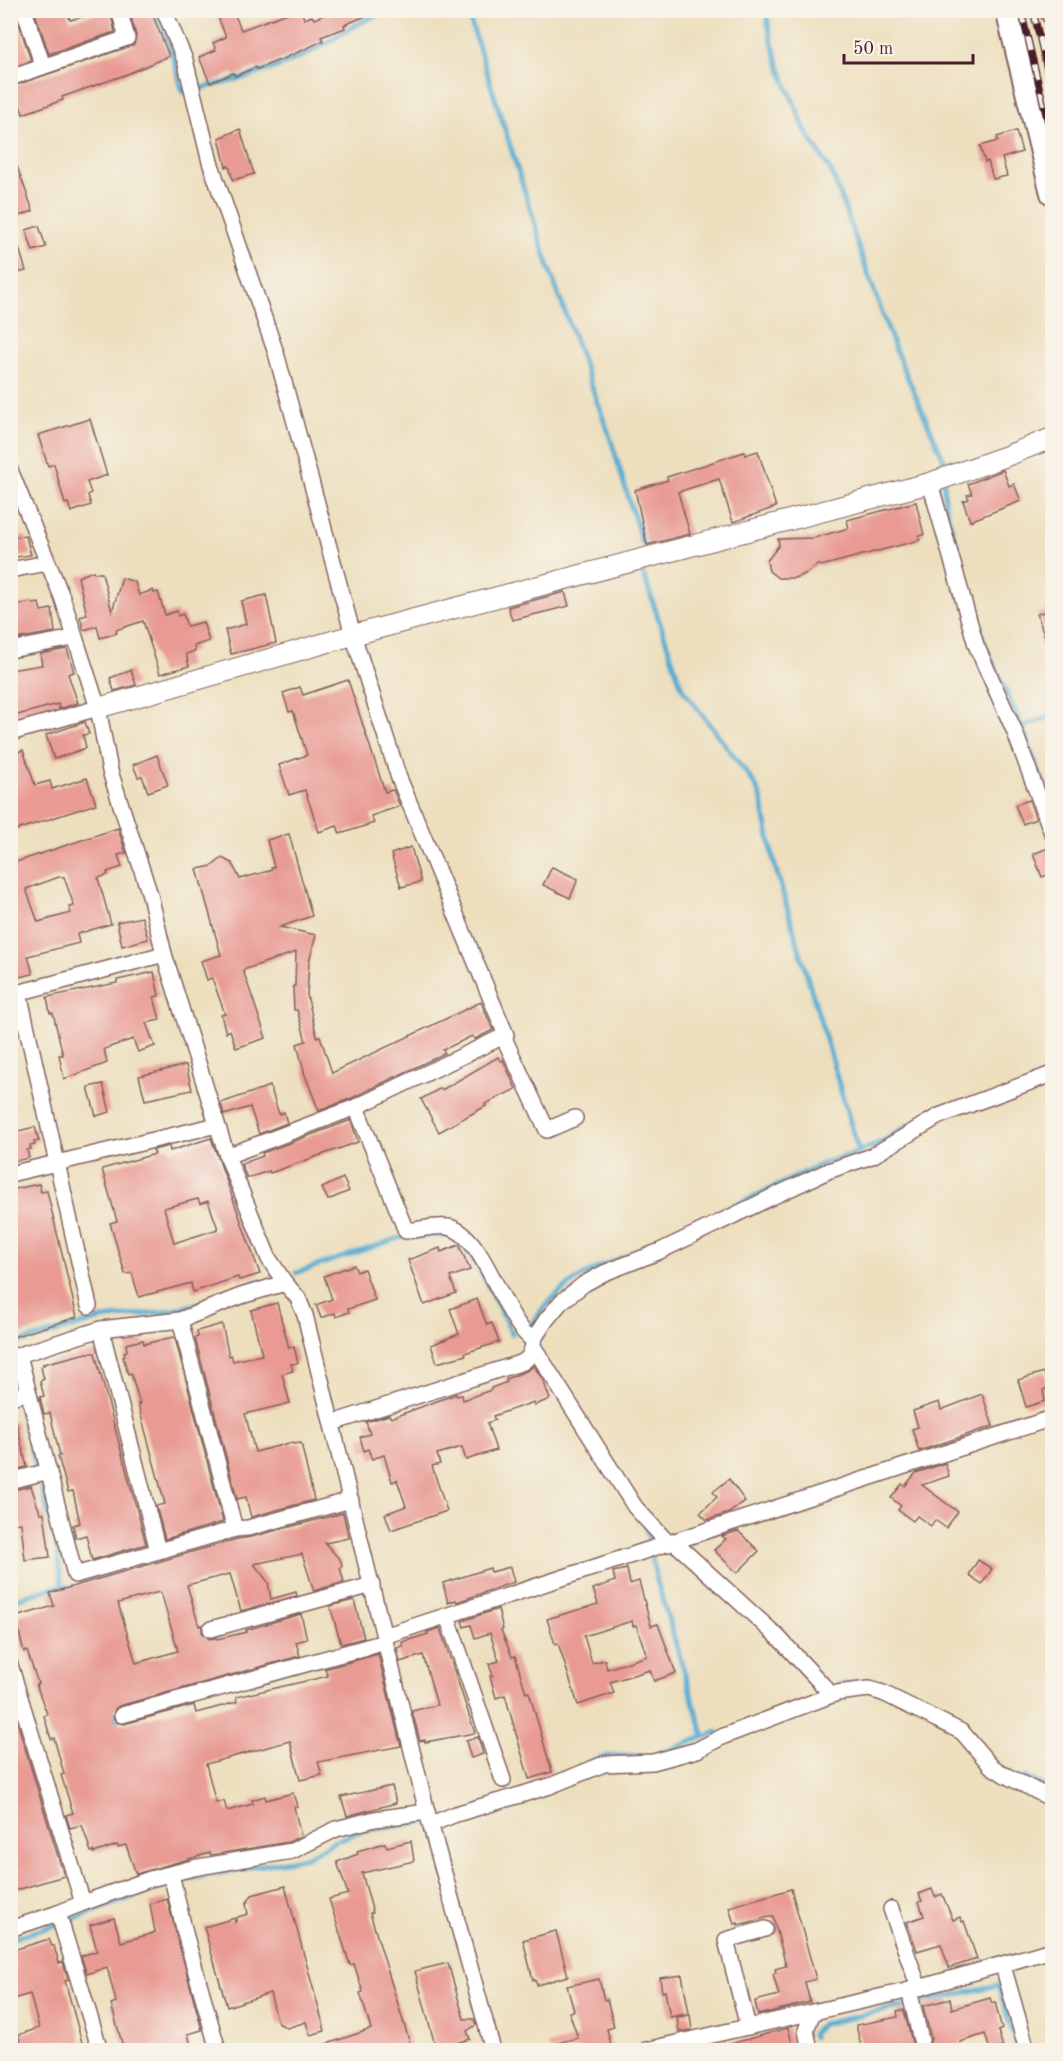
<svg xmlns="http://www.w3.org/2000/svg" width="1063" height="2061" viewBox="0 0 1063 2061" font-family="'Old Standard TT',serif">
	<rect width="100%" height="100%" fill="#f7f3e8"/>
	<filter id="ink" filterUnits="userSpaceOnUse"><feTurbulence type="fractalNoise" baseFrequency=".0167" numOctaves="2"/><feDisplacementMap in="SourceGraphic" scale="12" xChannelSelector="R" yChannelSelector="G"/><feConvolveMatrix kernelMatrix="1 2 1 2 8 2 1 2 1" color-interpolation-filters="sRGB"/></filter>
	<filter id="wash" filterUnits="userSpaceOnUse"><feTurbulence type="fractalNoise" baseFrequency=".008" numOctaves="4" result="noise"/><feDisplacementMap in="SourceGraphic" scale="24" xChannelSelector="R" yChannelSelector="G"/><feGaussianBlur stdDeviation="1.35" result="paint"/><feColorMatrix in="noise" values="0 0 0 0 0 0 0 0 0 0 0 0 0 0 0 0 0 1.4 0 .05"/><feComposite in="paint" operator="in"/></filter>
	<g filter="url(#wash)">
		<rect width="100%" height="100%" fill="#eddfbe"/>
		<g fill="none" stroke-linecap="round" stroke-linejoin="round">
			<g stroke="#54acd1" stroke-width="5">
				<path d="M156 10 169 43 183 92C223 84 261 75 298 58 330 44 359 18 393 10"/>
				<path d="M467 10 549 268 610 437 642 543"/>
				<path d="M766 10 770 35 780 69 805 130 832 173 895 349 944 460V474"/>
				<path d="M944 483 945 505 984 643 1022 727 1052 807"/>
				<path d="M643 573 682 688 754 783 761 797 774 863 859 1152"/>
				<path d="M1022 727 1052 716"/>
				<path d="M417 1236C429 1236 443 1233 454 1239 474 1248 501 1313 512 1334"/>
				<path d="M644 1250 826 1162 859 1152 884 1141 908 1125 920 1120"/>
				<path d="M296 1273 402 1237H408"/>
				<path d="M527 1332C552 1287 590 1269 635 1253"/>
				<path d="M10 1345 102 1319 163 1312 198 1304 258 1281"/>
				<path d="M10 1371 55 1537 62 1585"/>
				<path d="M646 1527 656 1578 704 1737"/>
				<path d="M10 1601 62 1585 67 1586 71 1593"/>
				<path d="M835 1687 842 1684 864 1683"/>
				<path d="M112 1709 118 1729"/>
				<path d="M664 1752 717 1732"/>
				<path d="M588 1763C606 1754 621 1754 640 1756"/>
				<path d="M1024 1777 1052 1790"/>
				<path d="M10 1939 77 1918 162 1886 183 1880 306 1857 335 1841 362 1831 422 1822"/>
				<path d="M813 2037 812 2034 822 2024 998 1985 1018 2050"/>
			</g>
		</g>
		<g id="blocks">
			<g fill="#e89a93" fill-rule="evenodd">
				<path d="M10 10H15L31 61 10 68Z"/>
				<path d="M34 10H67L70 20 110 10 115 32 49 54Z"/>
				<path d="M129 10H153L154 18 169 56 125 75 62 97 63 100 23 114 18 99 10 102V87L134 45 136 36Z"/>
				<path d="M215 10H233L241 30 296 10H301L304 19 312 16 314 19 336 10 378 11 344 25 345 28 321 37 323 41 285 58 257 69 256 67 235 76 233 73 210 83 199 57 216 50 213 43 226 37Z"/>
				<path d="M240 129 254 174 233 180 229 166 226 167 219 138Z"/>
				<path d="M1016 131 1022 152 1002 158 1007 176 993 179 988 161 985 162 980 146 998 141 997 137Z"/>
				<path d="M13 155 33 211 19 216 14 199 10 200V156Z"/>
				<path d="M39 226 46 247 33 251 26 230Z"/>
				<path d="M14 231 26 271 10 275V232Z"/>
				<path d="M90 419 107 475 87 482 91 493 88 495 91 505 71 512 68 503 65 504 54 464 48 466 38 435Z"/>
				<path d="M758 451 776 507 733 522 719 479 678 492 690 534 647 545 635 490 668 480 667 477 744 452 745 455Z"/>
				<path d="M1003 470 1009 486 1014 484 1021 501 970 521 963 501 969 499 967 495 972 494 968 484Z"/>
				<path d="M916 502 924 535 919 536 920 540 821 566 819 564 805 574 794 578H778L769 571 767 561 779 545 778 539 814 538 849 528 847 520Z"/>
				<path d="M26 536 31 555 10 558V537Z"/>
				<path d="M93 571 94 573H102L112 612 122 578 135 582 139 595 153 590 154 593 158 592 165 615 177 611 178 616 183 614 187 626 203 622 209 641 194 646 195 651 186 654 189 666 160 674 143 621 116 630 117 633 100 638 97 626 84 630 80 617 87 615 78 577Z"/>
				<path d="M565 592 569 606 512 620 508 607Z"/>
				<path d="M266 595 276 643 231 654 225 630 246 624 241 601Z"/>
				<path d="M32 602 33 604 39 603 41 611 52 609 55 632 10 640V606Z"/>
				<path d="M1053 609V653H1050L1037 614Z"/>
				<path d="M67 649 74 672 68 674 78 703 59 709 58 704 10 717V670L42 665 40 654Z"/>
				<path d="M131 670 136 685 114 691 110 678Z"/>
				<path d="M348 680 385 792 393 790 400 806 371 816 374 823 340 834 337 826 319 832 305 790 289 795 279 765 307 755 293 711 289 712 283 693 300 687 303 695Z"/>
				<path d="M85 722 89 734 83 735 86 748 54 759 46 735Z"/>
				<path d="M23 750 35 785 50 781 52 789 87 778 96 804 10 832V755Z"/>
				<path d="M157 755 168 785 148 792 142 776 138 777 133 765Z"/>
				<path d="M1029 800 1036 819 1023 824 1015 805Z"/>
				<path d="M118 828 126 853 118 855 122 867 107 872 108 875 98 878 111 924 77 934 79 943 28 956 33 974 10 979V864ZM59 877H64L74 906 69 907 71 913 38 922 26 889Z"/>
				<path d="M289 834 312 916 280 927 316 935 309 962 307 995 317 1037 320 1036 332 1073 481 1002 493 1030 475 1039 472 1036 443 1050 445 1053 352 1098 319 1111 305 1075 297 1044 306 1041 297 1010H294L293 986H295L296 952 243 970 266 1038 236 1048 230 1030 226 1033 221 1015 225 1014 212 978 207 980 201 961 221 955 197 869 212 866 222 858 232 863 240 879 272 870 271 868 274 867 267 840Z"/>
				<path d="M1053 846V873L1042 877 1033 854Z"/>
				<path d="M411 847 421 882 401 887 391 854Z"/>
				<path d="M552 867 578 879 570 898 543 885Z"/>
				<path d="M142 917 148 939 122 946 117 922Z"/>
				<path d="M154 972 159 996 154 997 160 1020 146 1023 155 1046 138 1052 133 1039 104 1049 107 1063 64 1079 59 1055H63L53 1013H50L47 997 117 983V980Z"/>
				<path d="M498 1057 500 1061 503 1060 516 1089 485 1104 486 1106 439 1132 421 1099 441 1088 442 1090Z"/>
				<path d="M186 1065 192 1090 145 1100 139 1076Z"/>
				<path d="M103 1084 110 1112 96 1116 88 1087Z"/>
				<path d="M270 1086 279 1114 284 1112 287 1123 259 1134 250 1107 224 1115 221 1103Z"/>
				<path d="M351 1120 358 1142 270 1173 269 1171 247 1178 241 1164 263 1156 262 1153 265 1152Z"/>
				<path d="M35 1127 39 1141 34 1142 35 1145 30 1146 31 1149 27 1150 29 1158 10 1162V1133Z"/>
				<path d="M211 1138 260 1274 239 1280 238 1277 193 1292 191 1283 139 1297 132 1273 125 1274 110 1223 117 1221 102 1169 155 1154 153 1150 169 1146 170 1151ZM198 1199 200 1204 208 1201 218 1229 174 1243 164 1208Z"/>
				<path d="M343 1178 349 1191 328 1200 322 1188Z"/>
				<path d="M39 1184 41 1192 47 1191 77 1317 10 1338V1190Z"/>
				<path d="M459 1245 470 1270 450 1277 456 1293 424 1305 408 1260 440 1248 441 1252Z"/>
				<path d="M354 1265 357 1272 364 1269 375 1300 348 1309 349 1312 336 1317 335 1313 321 1318 316 1305 332 1299 324 1276Z"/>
				<path d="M477 1299 487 1325 492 1323 499 1342 465 1353 466 1355 437 1363 431 1345 459 1334 450 1309Z"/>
				<path d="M277 1303 289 1348 294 1347 298 1363 291 1364 293 1371 282 1374 290 1403 245 1414 247 1421 255 1452 293 1442V1444L301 1443 314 1500 251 1517 246 1497 237 1499 195 1338 198 1337 197 1331 222 1324 229 1356 231 1355 233 1361 262 1355 251 1310Z"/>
				<path d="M173 1337 175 1338 223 1522 165 1539 156 1506 165 1504 138 1404H140L131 1373 128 1374 123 1357 125 1356 124 1352 127 1351 126 1344 143 1340 144 1344Z"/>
				<path d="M87 1353H95L146 1544 92 1560 86 1535 76 1538 73 1525 80 1523 73 1491 68 1492 58 1456H60L50 1413 44 1414 40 1397 44 1396 40 1381 44 1379 41 1367 44 1365 43 1364Z"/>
				<path d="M534 1366 543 1380 550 1399 535 1405 534 1402 493 1416 495 1420 487 1423 496 1450 466 1460 462 1447 437 1454 440 1464 432 1466 447 1511 391 1530 385 1514 406 1506 397 1480 392 1482 384 1455 372 1459 368 1449 364 1451 360 1437 370 1434 366 1422 389 1415 391 1418 456 1394 457 1396 462 1395 463 1400 491 1390V1388L507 1382 506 1379 526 1371Z"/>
				<path d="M1044 1372 1049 1388 1043 1390 1045 1401 1026 1407 1018 1380Z"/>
				<path d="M982 1394 993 1426 919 1451 912 1429 918 1427 913 1411 939 1402 941 1410Z"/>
				<path d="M16 1422 27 1467 10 1471V1423Z"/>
				<path d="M945 1463 949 1476 922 1485 958 1512 946 1528 935 1520 931 1526 917 1516 913 1521 898 1510 901 1506 891 1498 902 1484 905 1486 916 1473Z"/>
				<path d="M729 1479 745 1501 729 1513 707 1520 700 1513 717 1497 713 1492Z"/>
				<path d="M31 1486 40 1513H44L50 1557 25 1560 21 1523 10 1524V1491Z"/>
				<path d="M343 1513 349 1538 325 1543 341 1561 342 1566 340 1568 344 1582 314 1591 302 1554 254 1564 268 1582 271 1599 296 1592 297 1596 241 1611 230 1574 187 1585 199 1626 202 1625V1632L209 1639 216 1638 217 1639 247 1632 246 1630 301 1614 307 1639 296 1642 300 1656 119 1706 115 1709 113 1717 116 1722 124 1724 194 1705 196 1713 237 1702 236 1697 328 1676 325 1669 378 1654 401 1746 318 1762 322 1775 300 1780 290 1741 206 1764 216 1803 224 1801 227 1811 253 1804 252 1800 265 1796 266 1800 293 1793 297 1806 294 1807 301 1836 289 1842 211 1855 210 1853 136 1874 126 1845 118 1847 117 1845 94 1853 93 1851 91 1852 82 1825 70 1828 66 1815 73 1813 61 1775 64 1774 54 1738 51 1739 44 1716 47 1714 36 1684 38 1683 27 1651 24 1652 15 1617 54 1606 50 1593 237 1539 251 1537ZM159 1592 161 1593 178 1651 136 1663 118 1603Z"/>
				<path d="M738 1531 759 1551 737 1573 714 1550 726 1539 722 1536Z"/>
				<path d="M978 1560 992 1569 982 1584 969 1575Z"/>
				<path d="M510 1567 514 1582 457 1602 456 1600 448 1603 443 1583 490 1568 491 1572Z"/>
				<path d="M627 1569 630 1584 639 1581 651 1626 658 1624 676 1673 654 1681 650 1670 610 1682 614 1693 578 1705 558 1643 555 1644 547 1619 598 1604 593 1589 615 1581 613 1572ZM632 1621 633 1626 636 1625 647 1656 607 1669 605 1660 592 1663 584 1636Z"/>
				<path d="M354 1600 364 1638 341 1644 330 1606Z"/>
				<path d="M498 1609 503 1629 501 1630 512 1657 515 1656 526 1693 529 1692 552 1772 529 1779 505 1695 496 1698 490 1676H493L489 1664 499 1661 490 1633 475 1638 471 1625 464 1627 462 1621Z"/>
				<path d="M440 1628 475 1733 425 1742V1740L420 1741 412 1711 437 1705 423 1655 400 1662 397 1648 403 1646 402 1642 428 1634 427 1632Z"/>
				<path d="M10 1712H14L64 1876 10 1892V1806L14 1805 10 1794Z"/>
				<path d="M478 1737 483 1754 471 1758 466 1741Z"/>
				<path d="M392 1786 396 1803 347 1816 341 1797Z"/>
				<path d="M411 1841 414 1861 362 1873 373 1913H370L412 2050H315V2048L371 2029 360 1993 363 1992 354 1964 350 1965 329 1899 348 1894 337 1862 358 1854 357 1851 385 1843 387 1847Z"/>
				<path d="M285 1886 325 2031 310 2035 306 2022 287 2028 278 2023 270 1993 227 2007 204 1927 235 1918V1923L238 1917 248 1914 246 1904 252 1895Z"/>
				<path d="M791 1889 816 1979 805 1982 810 2002 758 2015 755 2001 779 1995 773 1974 776 1973 775 1969 786 1966 773 1916 738 1925V1923L734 1924 729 1907Z"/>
				<path d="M932 1889 935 1897 942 1894 953 1920 960 1917 962 1922 964 1921 977 1959 949 1968 941 1944 917 1951 907 1922 924 1916 919 1902 922 1901 919 1894Z"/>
				<path d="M167 1899 202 2030 188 2034 192 2050H124L111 2004 116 2002 107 1967 87 1974 81 1956 97 1951 90 1925 114 1918 121 1942 147 1935 155 1932 150 1904Z"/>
				<path d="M556 1931 568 1976 537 1985 535 1980H533L523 1940Z"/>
				<path d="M49 1939 52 1946H54L59 1963 63 1962 68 1980 65 1981 83 2046 69 2050H23L18 2035 39 2028 30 1994 10 2000V1951Z"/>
				<path d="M448 1963 464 2019H474L476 2025 467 2031 470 2039 436 2049 415 1971Z"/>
				<path d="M682 1975 689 2013 670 2017 665 1991 662 1992 660 1978Z"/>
				<path d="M599 1979 604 2000 607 1999 614 2027 607 2029 612 2050H549L548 2045 578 2038 569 2012 574 2011 567 1986Z"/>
				<path d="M990 1998 992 2003 995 2002 1002 2029 998 2031 1003 2047 990 2050 985 2034 960 2042 962 2050H862L856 2025 898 2017 897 2011 904 2010 912 2043 914 2047 923 2050 928 2047 931 2038 923 2006 950 1999 952 2009Z"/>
				<path d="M690 2015 692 2030 679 2032 677 2017Z"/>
				<path d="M788 2028 794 2050H726V2045Z"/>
			</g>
		</g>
	</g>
	<g filter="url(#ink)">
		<use href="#blocks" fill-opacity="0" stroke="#83625e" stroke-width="1.5"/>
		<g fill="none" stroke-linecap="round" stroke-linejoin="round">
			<defs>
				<g id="minor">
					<path d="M24 10 43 66"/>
					<path d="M164 10 185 60 210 162 276 353 353 635 399 778 506 1035 356 1107 227 1156"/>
					<path d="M10 78 127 38 119 10"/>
					<path d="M10 470 62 597 98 708 110 771 150 895 164 954 227 1156 269 1259 285 1283 298 1298 305 1315 427 1812 493 2050"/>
					<path d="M930 483 976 645 1014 730 1052 833"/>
					<path d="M10 570 47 563"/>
					<path d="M10 650 74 638"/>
					<path d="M10 733 98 708"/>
					<path d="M19 993 89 1306"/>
					<path d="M10 995 164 954"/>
					<path d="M503 1036 547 1130 575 1118"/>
					<path d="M356 1107 406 1231C419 1230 436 1225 448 1227 485 1233 503 1321 533 1340V1346L635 1507 669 1544"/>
					<path d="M10 1174 217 1125"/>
					<path d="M180 1320 235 1529 75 1575 19 1355 101 1329Z"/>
					<path d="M180 1320 241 1296 285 1283"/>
					<path d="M101 1329 158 1551"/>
					<path d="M533 1340 546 1320 561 1302 584 1284 604 1273 658 1252 774 1196 828 1171 872 1156 939 1116 1052 1074"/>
					<path d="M10 1397 27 1393"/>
					<path d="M332 1423 523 1362 529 1357 533 1346"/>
					<path d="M10 1481 49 1471"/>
					<path d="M235 1529 248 1528 351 1500"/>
					<path d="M674 1542 778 1637 832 1695"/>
					<path d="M447 1616 503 1780"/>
					<path d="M211 1629 372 1585"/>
					<path d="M384 1636 1052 1418"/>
					<path d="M10 1665 83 1903 58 1913 100 2050"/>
					<path d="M122 1715 385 1642"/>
					<path d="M431 1824 456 1814 550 1786 604 1764 653 1762 697 1750 724 1736 837 1693 869 1689 883 1693 962 1732 991 1766 1005 1775 1052 1799"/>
					<path d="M171 1874 186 1937 218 2050"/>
					<path d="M83 1903 150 1879 193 1868 292 1851 336 1829 375 1819 427 1812"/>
					<path d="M891 1909 919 1988"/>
					<path d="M10 1929 58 1913"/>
					<path d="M1003 1966 1027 2050"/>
					<path d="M909 1990 921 2040"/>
					<path d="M748 2027 726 1940 765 1929"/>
					<path d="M646 2050 919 1988 1052 1950"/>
					<path d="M810 2050 806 2030 813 2012"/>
				</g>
				<path id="tertiary" d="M98 708 353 635 930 483 1004 457 1052 438"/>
				<g id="secondary">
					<path d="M1007 10 1052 193"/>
					<path d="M1052 10V12"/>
				</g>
			</defs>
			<use href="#minor" stroke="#83625e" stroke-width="18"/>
			<use href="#tertiary" stroke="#83625e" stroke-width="22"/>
			<use href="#secondary" stroke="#83625e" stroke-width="26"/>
			<use href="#minor" stroke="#fff" stroke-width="15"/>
			<use href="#tertiary" stroke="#fff" stroke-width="20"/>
			<use href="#secondary" stroke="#fff" stroke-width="22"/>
			<defs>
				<g id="rail">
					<path d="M1021 10 1052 140"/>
					<path d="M1033 10 1052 91"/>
				</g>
			</defs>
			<use href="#rail" stroke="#4a1f2b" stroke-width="7"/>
			<use href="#rail" stroke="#f7f3e8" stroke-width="4.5" stroke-dasharray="14" stroke-linecap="butt"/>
		</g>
	</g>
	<rect width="1063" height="2061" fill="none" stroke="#f7f3e8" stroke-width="36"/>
	<path d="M844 54v9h129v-9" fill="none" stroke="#4a1f2b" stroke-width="3"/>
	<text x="853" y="54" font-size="18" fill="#4a1f2b" stroke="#f7f3e8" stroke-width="4.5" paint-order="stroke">50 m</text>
</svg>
